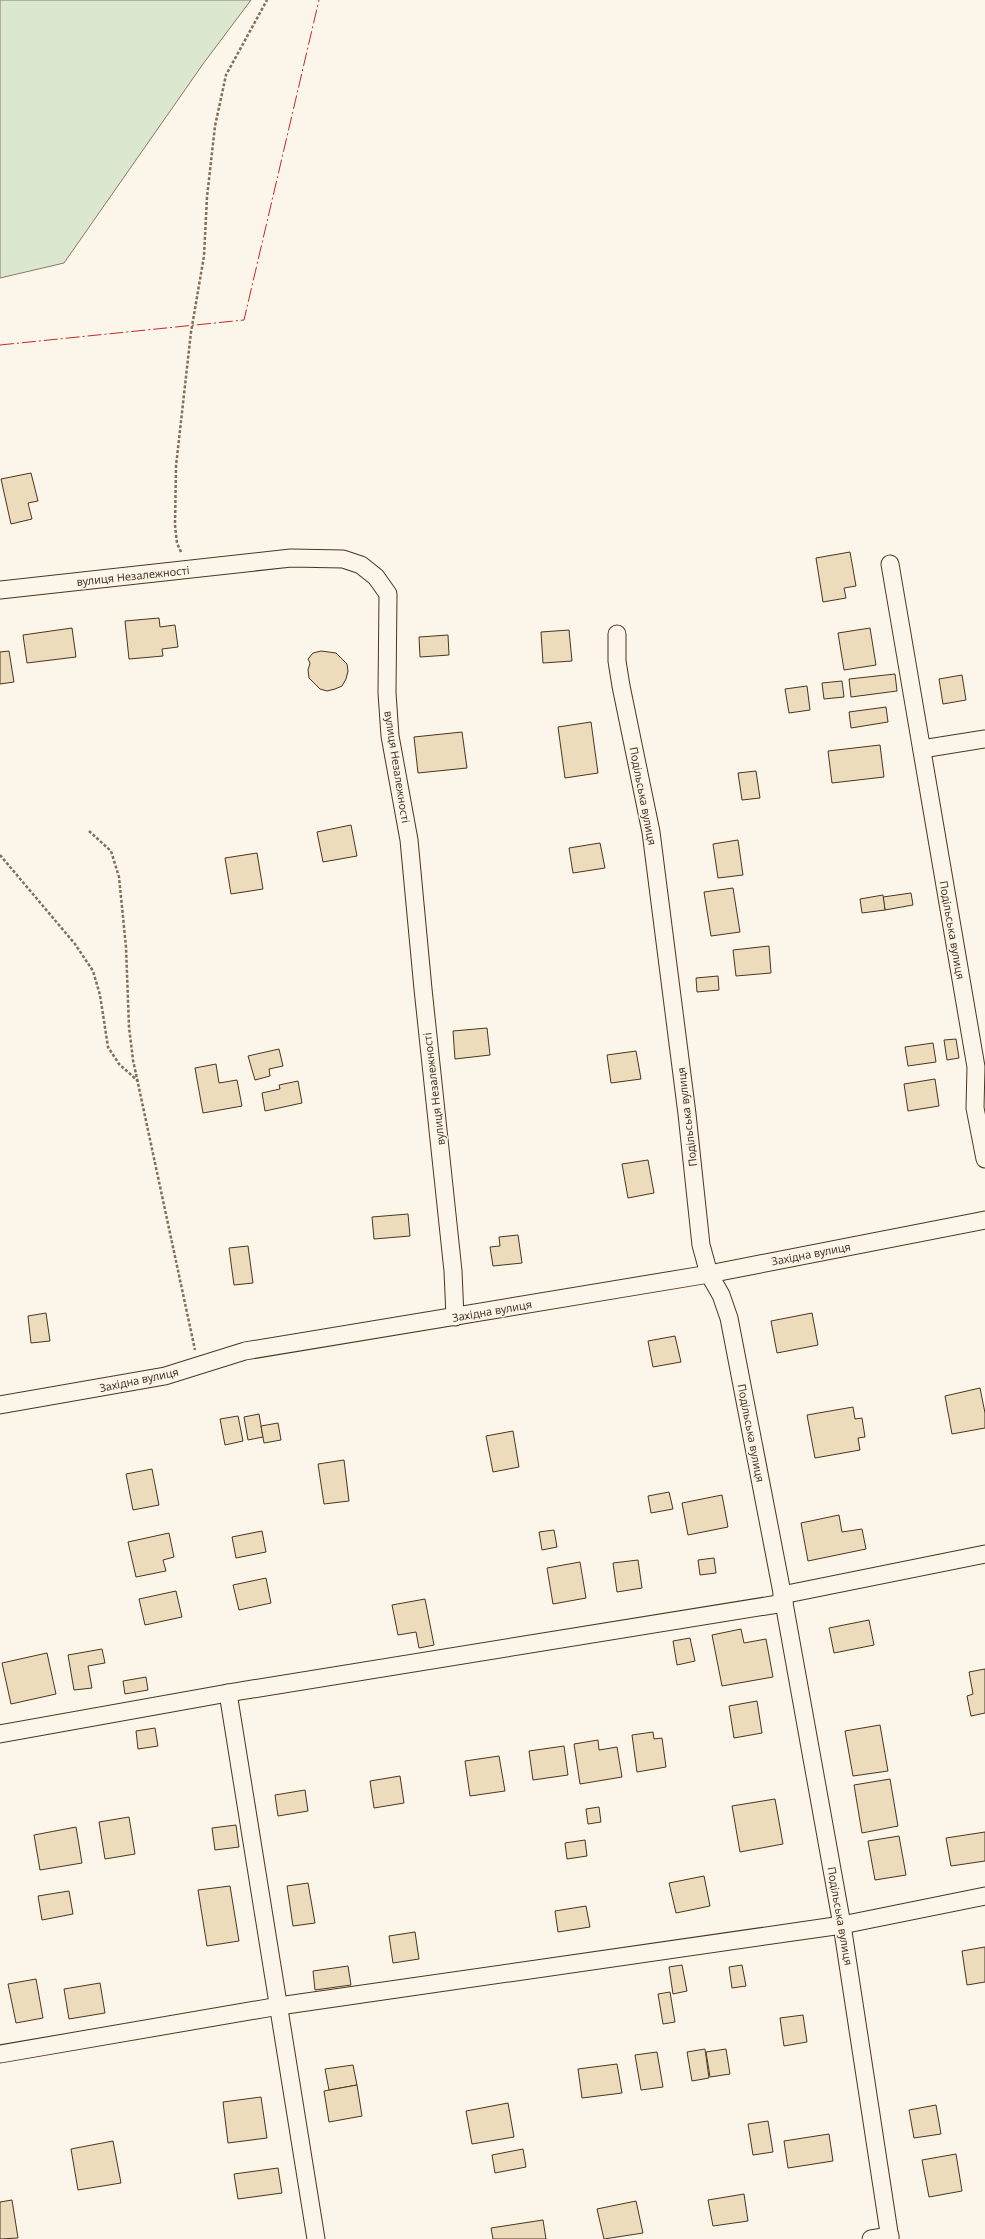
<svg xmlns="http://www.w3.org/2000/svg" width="985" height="2239" viewBox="0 0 985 2239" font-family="'Noto Sans',sans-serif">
	<rect width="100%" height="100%" fill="#fbf6e9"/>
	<path fill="#dce7d0" stroke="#887966" d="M0 0H251L203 64 64 263 0 278Z"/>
	<g fill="#ecdcbc" stroke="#4a3520">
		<path d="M31 473 38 501 28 503 32 519 11 524 1 479Z"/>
		<path d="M850 552 856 586 844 588 846 598 823 602 816 558Z"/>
		<path d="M159 618 160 627 175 625 178 647 162 649 163 656 129 659 125 621Z"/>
		<path d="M72 628 76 657 27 663 23 635Z"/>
		<path d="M870 628 876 665 844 670 838 633Z"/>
		<path d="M569 630 572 661 543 663 541 632Z"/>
		<path d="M448 635 449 655 420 657 419 637Z"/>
		<path d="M9 651 14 682 0 684V652Z"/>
		<path d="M321 651 336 653 347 664 348 671 346 679 342 686 335 689 327 691 320 689 309 678 308 670 310 663 308 659 313 653Z"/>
		<path d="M895 674 897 691 851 697 849 679Z"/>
		<path d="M962 675 966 700 943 704 939 679Z"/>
		<path d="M842 681 844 697 824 699 822 683Z"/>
		<path d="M807 686 810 710 789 713 785 689Z"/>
		<path d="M886 707 888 722 851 728 849 712Z"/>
		<path d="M591 722 598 773 565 778 558 727Z"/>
		<path d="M462 732 467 768 418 773 414 737Z"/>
		<path d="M880 745 884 777 832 783 828 751Z"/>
		<path d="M756 771 760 798 742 800 738 773Z"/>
		<path d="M351 825 357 856 323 862 317 832Z"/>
		<path d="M738 840 743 875 718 878 713 844Z"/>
		<path d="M600 843 605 868 573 873 569 848Z"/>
		<path d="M257 853 263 889 231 894 225 858Z"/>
		<path d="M733 888 740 932 711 936 704 892Z"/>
		<path d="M911 893 913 905 885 910 883 897Z"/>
		<path d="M883 895 885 910 862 913 860 899Z"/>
		<path d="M769 946 771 973 736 976 733 950Z"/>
		<path d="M718 976 719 990 697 992 696 978Z"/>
		<path d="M487 1028 490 1055 455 1059 453 1031Z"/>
		<path d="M956 1039 959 1058 947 1060 944 1040Z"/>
		<path d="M933 1043 936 1062 908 1066 905 1047Z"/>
		<path d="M279 1049 283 1066 269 1069 270 1076 255 1080 248 1056Z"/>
		<path d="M636 1051 641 1079 611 1083 607 1055Z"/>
		<path d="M216 1064 219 1083 237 1080 242 1106 203 1113 195 1068Z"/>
		<path d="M935 1079 939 1106 908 1111 904 1084Z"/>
		<path d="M298 1081 302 1103 265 1111 262 1093 280 1089 279 1085Z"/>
		<path d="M648 1160 654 1193 628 1198 622 1164Z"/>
		<path d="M408 1214 410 1236 374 1239 372 1217Z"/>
		<path d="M518 1235 522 1263 493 1266 490 1247 500 1246 499 1237Z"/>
		<path d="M248 1246 253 1283 234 1285 229 1248Z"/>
		<path d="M46 1313 50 1341 31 1343 28 1316Z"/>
		<path d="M812 1313 818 1345 777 1353 771 1321Z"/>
		<path d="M675 1336 681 1362 653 1367 648 1341Z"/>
		<path d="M980 1388 985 1413V1428L952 1434 945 1396Z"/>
		<path d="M853 1407 855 1419 862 1418 865 1437 858 1438 860 1450 815 1458 807 1415Z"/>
		<path d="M259 1414 263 1437 248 1440 244 1417Z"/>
		<path d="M238 1416 243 1441 225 1445 220 1419Z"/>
		<path d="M278 1423 281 1440 264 1443 261 1426Z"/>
		<path d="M513 1431 519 1467 493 1472 486 1436Z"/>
		<path d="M344 1460 349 1501 324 1504 318 1464Z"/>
		<path d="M152 1469 159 1505 133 1510 126 1474Z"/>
		<path d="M669 1492 673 1509 651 1513 648 1496Z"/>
		<path d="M722 1495 728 1527 688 1535 682 1503Z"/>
		<path d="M839 1515 842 1532 862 1529 866 1549 808 1561 801 1523Z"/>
		<path d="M554 1530 557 1547 542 1550 539 1532Z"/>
		<path d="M262 1531 266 1552 236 1558 232 1537Z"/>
		<path d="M169 1533 174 1557 163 1560 166 1571 136 1577 128 1542Z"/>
		<path d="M714 1558 716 1573 700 1575 698 1560Z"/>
		<path d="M638 1560 642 1588 617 1592 613 1563Z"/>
		<path d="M580 1562 586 1598 553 1604 547 1568Z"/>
		<path d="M266 1578 271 1603 239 1610 233 1585Z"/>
		<path d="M176 1591 182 1617 145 1625 139 1599Z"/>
		<path d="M425 1599 434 1645 419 1648 416 1632 398 1635 392 1605Z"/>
		<path d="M869 1620 874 1645 834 1653 829 1628Z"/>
		<path d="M741 1629 744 1643 766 1639 773 1677 722 1686 712 1635Z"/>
		<path d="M690 1638 695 1661 677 1665 673 1641Z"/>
		<path d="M102 1649 105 1663 88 1666 92 1688 74 1690 68 1655Z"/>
		<path d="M47 1653 56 1694 11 1704 2 1663Z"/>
		<path d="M985 1669V1713L971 1716 967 1696 973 1694 969 1672Z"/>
		<path d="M146 1677 148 1690 125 1694 123 1681Z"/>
		<path d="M757 1701 762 1733 734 1738 729 1706Z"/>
		<path d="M880 1725 888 1771 853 1776 845 1731Z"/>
		<path d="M155 1728 158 1746 138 1749 136 1731Z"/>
		<path d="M653 1732 654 1739 662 1738 666 1767 637 1772 632 1735Z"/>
		<path d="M598 1740 599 1750 617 1747 622 1777 580 1784 574 1744Z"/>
		<path d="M564 1746 568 1775 533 1780 529 1751Z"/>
		<path d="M499 1756 505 1791 470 1796 465 1761Z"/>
		<path d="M400 1776 404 1803 374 1808 370 1781Z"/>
		<path d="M890 1779 898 1826 862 1833 854 1785Z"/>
		<path d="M305 1790 308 1811 278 1816 275 1795Z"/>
		<path d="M775 1799 783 1844 740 1852 732 1806Z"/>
		<path d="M599 1807 601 1822 588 1824 586 1809Z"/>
		<path d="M129 1817 135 1854 105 1859 99 1822Z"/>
		<path d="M236 1825 239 1847 215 1850 212 1828Z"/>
		<path d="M76 1827 82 1863 40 1870 34 1835Z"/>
		<path d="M985 1832V1861L951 1866 946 1838Z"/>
		<path d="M899 1836 906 1875 875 1880 868 1841Z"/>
		<path d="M585 1840 587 1856 567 1859 565 1843Z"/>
		<path d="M704 1876 710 1906 676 1913 669 1883Z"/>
		<path d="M308 1883 315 1923 293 1926 287 1886Z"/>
		<path d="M230 1886 239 1941 207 1946 198 1890Z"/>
		<path d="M69 1891 73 1914 42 1920 38 1896Z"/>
		<path d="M586 1906 590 1927 558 1932 555 1911Z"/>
		<path d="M415 1932 419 1959 393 1963 389 1936Z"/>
		<path d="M985 1947V1982L967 1985 962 1951Z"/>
		<path d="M682 1965 687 1991 673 1994 669 1967Z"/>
		<path d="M742 1965 746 1986 732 1988 729 1967Z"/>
		<path d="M348 1966 351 1985 315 1990 313 1971Z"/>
		<path d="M36 1979 43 2018 16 2023 8 1984Z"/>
		<path d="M100 1983 105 2013 69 2019 64 1989Z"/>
		<path d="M670 1992 675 2022 663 2024 658 1994Z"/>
		<path d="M803 2015 807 2042 784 2046 780 2018Z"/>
		<path d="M705 2049 709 2078 692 2081 687 2052Z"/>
		<path d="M726 2049 730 2074 710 2077 706 2052Z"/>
		<path d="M657 2052 663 2087 641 2090 635 2055Z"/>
		<path d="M617 2064 622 2093 582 2098 578 2069Z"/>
		<path d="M353 2065 357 2085 329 2090 325 2069Z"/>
		<path d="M357 2085 362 2116 329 2122 324 2091Z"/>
		<path d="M261 2097 267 2138 228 2143 223 2102Z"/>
		<path d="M508 2103 514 2137 472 2144 466 2111Z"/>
		<path d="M936 2105 941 2134 914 2138 909 2110Z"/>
		<path d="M768 2121 773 2152 753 2155 748 2124Z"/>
		<path d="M829 2134 833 2161 788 2168 784 2141Z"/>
		<path d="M113 2141 121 2183 78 2190 71 2149Z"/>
		<path d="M523 2149 526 2167 495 2173 492 2155Z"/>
		<path d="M956 2154 962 2191 929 2197 922 2160Z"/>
		<path d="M278 2168 282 2193 238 2199 234 2174Z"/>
		<path d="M744 2194 748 2221 713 2226 708 2200Z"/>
		<path d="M12 2200 18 2238 0 2239V2202Z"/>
		<path d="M636 2201 643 2233 604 2239 597 2209Z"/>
		<path d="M543 2220 546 2239H493L491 2228Z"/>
	</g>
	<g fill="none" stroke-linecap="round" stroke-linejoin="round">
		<defs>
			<g id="street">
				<path d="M890 564 976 1067 975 1108 985 1159"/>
				<path d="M0 590 291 558 343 559 361 565 376 577 388 594 387 693 390 736 409 840 423 989 453 1271 455 1317"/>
				<path d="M617 634V661L621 686 651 832 687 1114 701 1245 709 1274 721 1295 729 1318 784 1603 842 1925 890 2239"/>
				<path d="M922 749 985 739"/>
				<path d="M0 1405 165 1376 245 1351 709 1274 985 1220"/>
				<path d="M782 1595 985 1554"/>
				<path d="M228 1693 316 2239"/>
				<path d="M0 1734 228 1693 784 1603"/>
				<path d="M0 2054 279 2006 842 1925 985 1896"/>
				<path d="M871 2239 890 2236"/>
			</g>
		</defs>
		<use href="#street" stroke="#4a3520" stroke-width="19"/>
		<g stroke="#7f6f5c" stroke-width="2.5" stroke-dasharray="3 2" stroke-linecap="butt">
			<path d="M181 552 177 543 175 525 176 466 191 332 204 256 207 197 215 126 226 75 267 0"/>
			<path d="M89 831 111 851 119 877 126 947 129 1027 133 1060 195 1350"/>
			<path d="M0 855 75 944 93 971 100 995 108 1047 119 1064 138 1081"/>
		</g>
		<use href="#street" stroke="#fbf6e9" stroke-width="17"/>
		<path stroke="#c62828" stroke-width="1" stroke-dasharray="14 3 2 3" stroke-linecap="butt" d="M0 345 244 320 319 0"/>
	</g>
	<g text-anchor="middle" stroke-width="3" stroke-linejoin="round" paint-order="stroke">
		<g font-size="11" fill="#4a3520" stroke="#fbf6e9">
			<text transform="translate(133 576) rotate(-6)" y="4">вулиця Незалежності</text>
			<text transform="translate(397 767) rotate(81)" y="4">вулиця Незалежності</text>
			<text transform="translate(643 796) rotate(79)" y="4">Подільська вулиця</text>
			<text transform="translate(952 930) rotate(80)" y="4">Подільська вулиця</text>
			<text transform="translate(434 1089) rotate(-97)" y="4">вулиця Незалежності</text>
			<text transform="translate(687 1117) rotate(-97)" y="4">Подільська вулиця</text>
			<text transform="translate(811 1254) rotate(-11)" y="4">Західна вулиця</text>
			<text transform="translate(492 1311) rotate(-10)" y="4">Західна вулиця</text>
			<text transform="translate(139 1380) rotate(-12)" y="4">Західна вулиця</text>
			<text transform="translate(751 1433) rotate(79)" y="4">Подільська вулиця</text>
			<text transform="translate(840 1916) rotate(80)" y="4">Подільська вулиця</text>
		</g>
	</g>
</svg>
